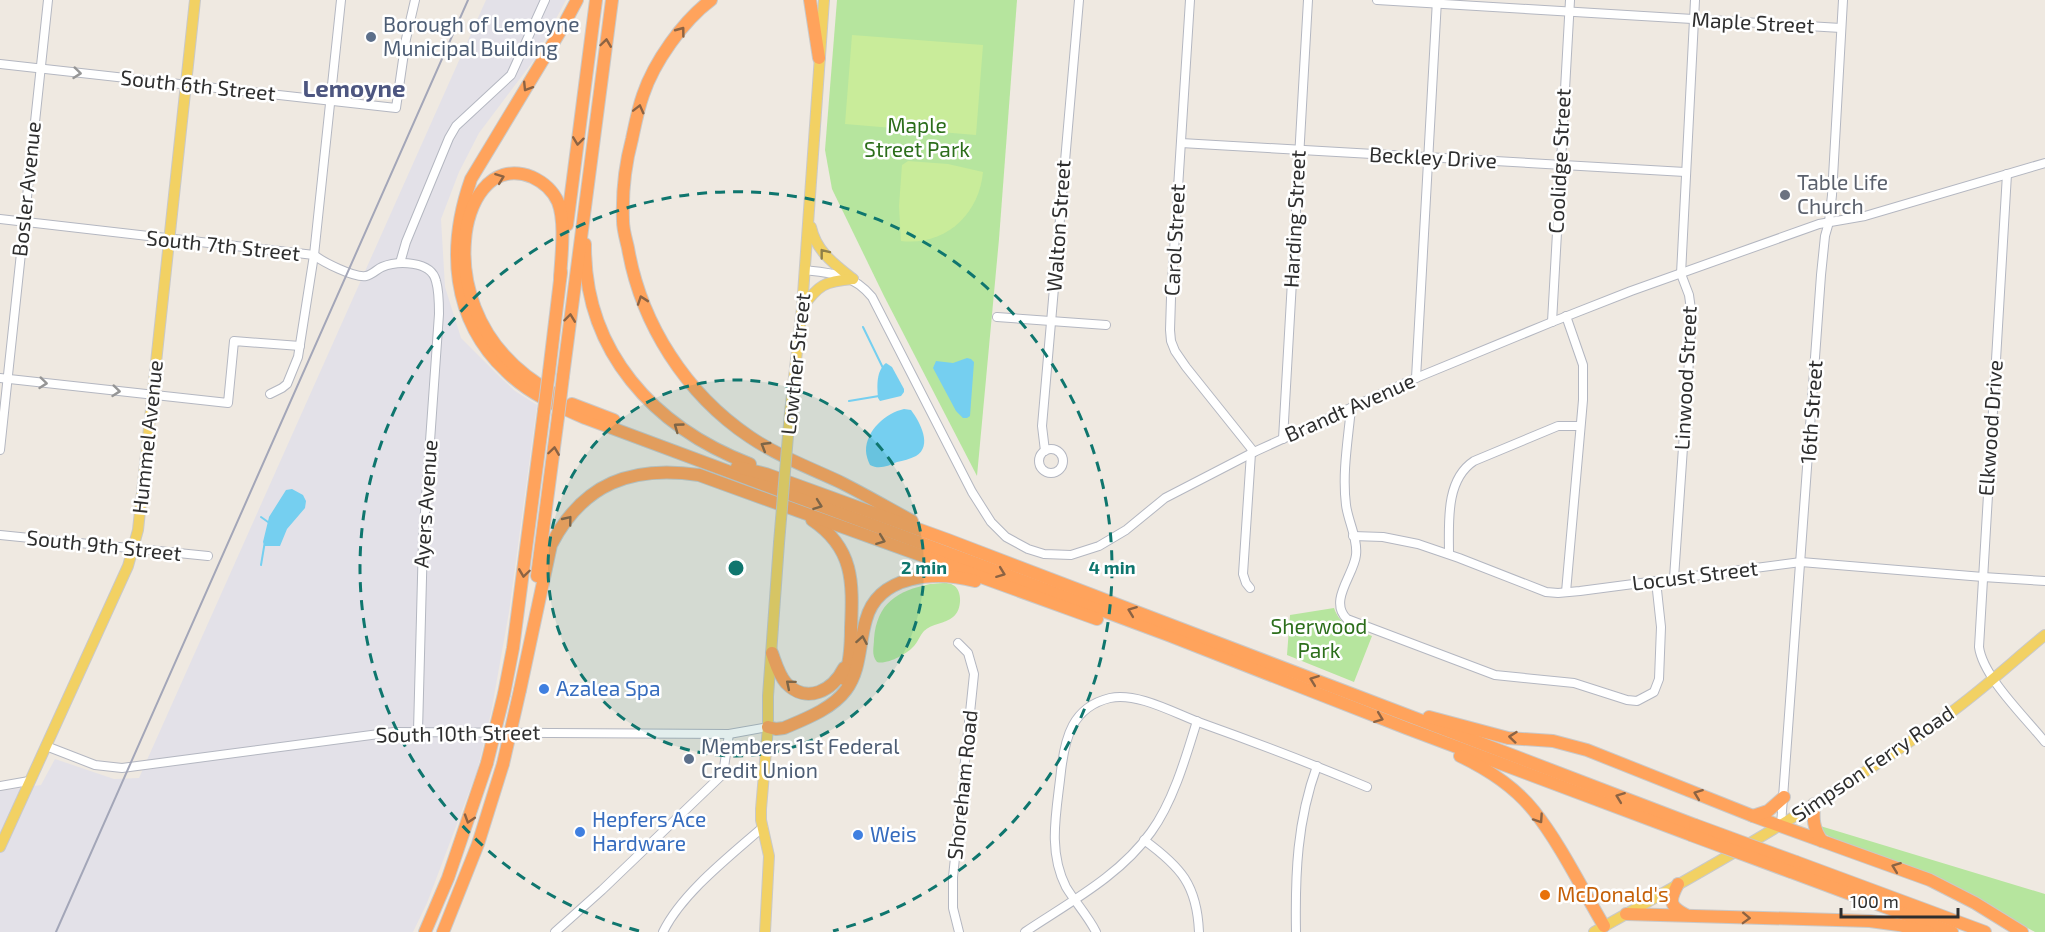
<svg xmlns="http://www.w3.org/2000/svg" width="2045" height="932" viewBox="0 0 2045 932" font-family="'Exo 2',sans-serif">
	<rect width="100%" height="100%" fill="#efe9e1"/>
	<path fill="#e3e1e8" d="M486 0H566L534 60 479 133 459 172 441 219 445 287 461 338 500 377 515 391 537 405 509 612 491 713 477 771 427 903 413 932H0V791L41 785 55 759 114 779 139 778Z"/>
	<g fill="#b6e59e">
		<path d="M837 0H1017L999 239 977 476 884 296 832 189 825 150Z"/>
		<path d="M930 584C936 584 947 581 953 585 963 590 962 611 953 617 945 624 932 623 924 631 920 635 918 642 914 646 907 654 887 665 877 662 871 655 874 647 874 639 877 603 897 591 930 584Z"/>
		<path d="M1334 608C1340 626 1355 629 1372 636L1354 682 1287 655 1290 615Z"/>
		<path d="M1817 825 2045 894V932H2035L1934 877 1836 840 1823 833Z"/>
	</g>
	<g fill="#c9ec9a">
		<path d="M852 35 983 45 976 135 845 124Z"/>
		<path d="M908 161 948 164 983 172C979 215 945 246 901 241L899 206 902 165Z"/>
	</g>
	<g fill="#75cff0">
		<path d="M967 358 971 359 974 362 970 416 967 418H963L956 411 933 368 936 361 953 363Z"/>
		<path d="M886 363 892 367 904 389V392L901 396 880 401 878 398C877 386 876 371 886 363Z"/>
		<path d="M904 409 911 410C920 422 933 446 916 456 910 459 903 461 897 462 888 466 879 470 870 465 868 461 866 455 866 451 866 430 886 413 904 409Z"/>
		<path d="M292 489 303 495 306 501 305 508 287 529 280 546H265L263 542 269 517 286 490Z"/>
	</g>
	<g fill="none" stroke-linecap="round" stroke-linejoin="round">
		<g stroke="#75cff0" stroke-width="2">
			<path d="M863 327 883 368"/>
			<path d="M849 401 879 396"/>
			<path d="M261 517 268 522"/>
			<path d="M261 565 265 541"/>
		</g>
		<defs>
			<g id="minor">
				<path d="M1190 0 1171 298 1170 330 1171 341 1175 351 1186 367 1254 452"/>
				<path d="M1377 0 1841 28"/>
				<path d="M0 64 396 108 406 39 415 0"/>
				<path d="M1181 143 1685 172"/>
				<path d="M2007 174 1979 647C1983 677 2025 717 2045 742"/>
				<path d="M0 219 314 255C323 262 354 278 366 276 372 275 377 269 382 267 397 261 431 260 436 281 439 291 439 303 439 314L423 540 418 731"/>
				<path d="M400 263 406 242 449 138 456 126 511 75 545 0"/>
				<path d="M804 270C833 273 853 274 872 297L972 492 991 522 1006 537 1028 549 1044 554 1071 555 1099 546 1126 530 1165 498 1254 452 1416 378 1552 322 1631 291 1819 224 1865 216 2045 163"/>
				<path d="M997 317 1106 325"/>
				<path d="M1552 322 1570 0"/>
				<path d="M0 378 228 403 234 341 300 346"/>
				<path d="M1416 378 1437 0"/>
				<path d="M270 394 282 388 287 384 298 357 314 255 341 0"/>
				<path d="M1351 408C1348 440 1342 473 1346 505 1348 521 1358 539 1356 555 1354 575 1328 601 1347 619L1495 675 1574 683 1627 700 1637 701 1654 692 1659 679 1661 627 1656 581"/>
				<path d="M1283 439 1308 0"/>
				<circle cx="1051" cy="461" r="12"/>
				<path d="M0 450 48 0"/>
				<path d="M1045 451 1042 426 1079 0"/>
				<path d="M0 535 208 556"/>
				<path d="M1353 536 1383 537 1418 544 1459 558 1546 592 1558 593 1580 591 1801 562 1983 577 2045 581"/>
				<path d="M1449 554C1449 523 1445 480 1474 461L1558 426H1580"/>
				<path d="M1674 578 1692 317 1689 295 1681 274 1695 0"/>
				<path d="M1250 588 1246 583 1243 574 1251 453"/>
				<path d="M1566 592 1583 400V365L1566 316"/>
				<path d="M958 643 968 653 974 674 953 877V908L959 932"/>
				<path d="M46 746 95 765 122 768 394 732 729 734 768 727"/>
				<path d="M723 774 735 771 764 775"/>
				<path d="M0 786 29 781"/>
				<path d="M1781 825 1821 275 1825 236 1829 222 1832 195 1843 0"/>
				<path d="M1144 840C1181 867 1197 885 1199 932"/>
				<path d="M555 932 602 890 723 774 729 734"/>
				<path d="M663 932C682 893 730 856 763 827"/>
				<path d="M1025 932C1068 903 1120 876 1151 832 1173 802 1186 757 1197 721"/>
				<path d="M1096 932C1088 916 1075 902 1066 887 1047 850 1057 810 1061 771 1065 738 1072 707 1110 698 1138 692 1176 714 1201 723 1257 743 1312 764 1367 787"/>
				<path d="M1296 932C1295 874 1297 821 1317 766"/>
			</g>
			<g id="major">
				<path d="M811 227C816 251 834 264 853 279"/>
				<path d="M802 308C818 285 825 281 853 279"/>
				<path d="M790 412 802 308 824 0"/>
				<path d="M0 847 128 566 138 530 195 0"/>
				<path d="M765 932 769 856 761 820V809L768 727V696L779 543"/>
				<path d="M1594 932C1714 865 1835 797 1946 716 1981 691 2012 662 2045 635"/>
			</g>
			<g id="highway">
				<path d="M577 0 561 30 471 179C447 247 451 319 506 371 528 393 557 406 585 418L1168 635 1406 728 1691 835"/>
				<path d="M711 0C683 21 654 62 643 95 638 109 635 125 632 139 625 165 622 194 623 221 623 230 626 239 628 248 641 324 686 394 750 437 778 456 810 468 840 482 864 494 888 508 912 521"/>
				<path d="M810 0 819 58"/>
				<path d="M567 225 596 0"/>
				<path d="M585 244C584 352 654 427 750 464"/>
				<path d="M549 372 561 272"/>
				<path d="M563 376 612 0"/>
				<path d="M554 394C518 374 490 347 475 308 467 287 463 264 465 241 467 205 489 160 532 177 543 182 553 191 558 202 566 223 561 257 560 279"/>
				<path d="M572 404 614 420"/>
				<path d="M737 467 766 474 948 540 1695 825"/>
				<path d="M812 520C854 548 853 582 851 628 851 644 850 664 844 679"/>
				<path d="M537 576 558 417"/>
				<path d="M772 653C776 664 779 675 786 683 807 705 833 690 844 668"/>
				<path d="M520 690 551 545C583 483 632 465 699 475L1097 619"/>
				<path d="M504 694 513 648 544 411"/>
				<path d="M1429 717 1508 738 1553 741 1587 750 1753 816 1930 880 1975 903 2022 932"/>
				<path d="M768 727 776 729 784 728C805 719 832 709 846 690 861 670 859 643 866 620 878 574 936 571 975 581"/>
				<path d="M1460 756C1487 769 1515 787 1534 811 1561 845 1582 889 1604 926"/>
				<path d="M1814 804C1813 819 1813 828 1822 841"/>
				<path d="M1753 816 1768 811 1784 797"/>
				<path d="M1796 862 1985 932"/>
				<path d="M1791 872 1952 932"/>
				<path d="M1678 884C1669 901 1669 906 1686 915"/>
				<path d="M1626 914 1870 921 1899 925 1928 932"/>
				<path d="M425 932 448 878 487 763"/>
				<path d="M443 932 478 844 503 764"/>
			</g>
		</defs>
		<use href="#minor" stroke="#b4b7c1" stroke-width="10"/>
		<use href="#major" stroke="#c9c9c9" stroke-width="12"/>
		<use href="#highway" stroke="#c9c9c9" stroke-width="14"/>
		<use href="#minor" stroke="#fff" stroke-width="8"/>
		<use href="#major" stroke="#f2d163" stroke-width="10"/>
		<use href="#highway" stroke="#ffa35c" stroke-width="12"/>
		<path stroke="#a3a6b8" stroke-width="2" d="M56 932 468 0"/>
		<defs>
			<path id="major-bridge" d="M779 543 790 412"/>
			<g id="highway-bridge">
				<path d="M544 411 549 372"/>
				<path d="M558 417 563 376"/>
				<path d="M487 763 504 694"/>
				<path d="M503 764 520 690"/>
				<path d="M1695 825 1796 862"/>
				<path d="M1691 835 1791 872"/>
			</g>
		</defs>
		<use href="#major-bridge" stroke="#c9c9c9" stroke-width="12" stroke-linecap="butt"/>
		<use href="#highway-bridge" stroke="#c9c9c9" stroke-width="14" stroke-linecap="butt"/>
		<use href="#major-bridge" stroke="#f2d163" stroke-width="10"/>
		<use href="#highway-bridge" stroke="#ffa35c" stroke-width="12"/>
	</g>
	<defs><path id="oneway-chevron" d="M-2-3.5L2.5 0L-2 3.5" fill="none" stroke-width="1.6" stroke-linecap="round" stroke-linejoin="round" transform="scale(1.5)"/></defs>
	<g stroke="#8c6343">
		<use href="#oneway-chevron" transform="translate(681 31) rotate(-53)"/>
		<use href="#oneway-chevron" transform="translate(606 43) rotate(-82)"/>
		<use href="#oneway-chevron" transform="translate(527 87) rotate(122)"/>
		<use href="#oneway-chevron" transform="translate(639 109) rotate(-76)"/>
		<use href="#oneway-chevron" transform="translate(578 141) rotate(97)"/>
		<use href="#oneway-chevron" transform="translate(500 178) rotate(-21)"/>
		<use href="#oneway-chevron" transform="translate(642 300) rotate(-109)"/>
		<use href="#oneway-chevron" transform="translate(570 318) rotate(-83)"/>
		<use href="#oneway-chevron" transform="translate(678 427) rotate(-144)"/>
		<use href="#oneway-chevron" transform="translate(765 446) rotate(-149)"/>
		<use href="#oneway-chevron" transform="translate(554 451) rotate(-82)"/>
		<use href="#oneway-chevron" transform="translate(818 505) rotate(20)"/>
		<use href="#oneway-chevron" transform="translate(568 520) rotate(-51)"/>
		<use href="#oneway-chevron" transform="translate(881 540) rotate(21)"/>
		<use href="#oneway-chevron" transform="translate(524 573) rotate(98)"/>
		<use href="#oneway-chevron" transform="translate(1001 573) rotate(21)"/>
		<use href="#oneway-chevron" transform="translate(1132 611) rotate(-159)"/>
		<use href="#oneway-chevron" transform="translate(862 640) rotate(-80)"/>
		<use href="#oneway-chevron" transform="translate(1314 680) rotate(-159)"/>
		<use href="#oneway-chevron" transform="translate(790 684) rotate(-140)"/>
		<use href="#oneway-chevron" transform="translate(1379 718) rotate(21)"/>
		<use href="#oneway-chevron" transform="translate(1513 737) rotate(-174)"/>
		<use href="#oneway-chevron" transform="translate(1698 794) rotate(-159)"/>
		<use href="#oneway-chevron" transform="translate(1620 797) rotate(-159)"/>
		<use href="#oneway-chevron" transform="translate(469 819) rotate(108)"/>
		<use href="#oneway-chevron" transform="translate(1539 819) rotate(56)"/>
		<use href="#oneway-chevron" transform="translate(1896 867) rotate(-159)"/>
		<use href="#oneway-chevron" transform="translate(1746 918) rotate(2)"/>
	</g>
	<g stroke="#969696">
		<use href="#oneway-chevron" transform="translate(77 73) rotate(6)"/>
		<use href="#oneway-chevron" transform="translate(43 383) rotate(6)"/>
		<use href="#oneway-chevron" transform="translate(116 391) rotate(6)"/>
	</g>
	<use stroke="#908048" href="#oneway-chevron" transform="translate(824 253) rotate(-128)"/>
	<circle cx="736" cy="568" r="188" fill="#0f766e" fill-opacity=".12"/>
	<g fill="none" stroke="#0f766e" stroke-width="3" stroke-dasharray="10 8">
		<circle cx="736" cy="568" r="188"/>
		<path d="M639 931A376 376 0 1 1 833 931"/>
	</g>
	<g fill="#5c6f8a" stroke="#fff" stroke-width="2">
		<circle cx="371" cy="37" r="6"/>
		<circle cx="689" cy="759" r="6"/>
	</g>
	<circle fill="#6b7280" stroke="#fff" stroke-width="2" cx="1785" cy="195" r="6"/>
	<g fill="#3f7fe0" stroke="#fff" stroke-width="2">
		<circle cx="544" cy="689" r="6"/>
		<circle cx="580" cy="832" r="6"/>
		<circle cx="858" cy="835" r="6"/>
	</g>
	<circle fill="#e8710a" stroke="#fff" stroke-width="2" cx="1545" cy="895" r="6"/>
	<g text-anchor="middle" stroke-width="5" stroke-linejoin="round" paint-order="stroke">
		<g font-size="21" fill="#2e2e2e" stroke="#fff">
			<text transform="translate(1753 23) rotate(3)" y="7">Maple Street</text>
			<text transform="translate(198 86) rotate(6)" y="7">South 6th Street</text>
			<text transform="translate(1433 158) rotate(3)" y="7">Beckley Drive</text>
			<text transform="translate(1560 161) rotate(-87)" y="7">Coolidge Street</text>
			<text transform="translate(27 189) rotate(-84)" y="7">Bosler Avenue</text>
			<text transform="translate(1295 219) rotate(-87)" y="7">Harding Street</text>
			<text transform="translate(1059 226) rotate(-86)" y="7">Walton Street</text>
			<text transform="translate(1175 240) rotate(-87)" y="7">Carol Street</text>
			<text transform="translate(223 246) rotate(6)" y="7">South 7th Street</text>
			<text transform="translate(796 364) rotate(-84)" y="7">Lowther Street</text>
			<text transform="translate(1686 378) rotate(-87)" y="7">Linwood Street</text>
			<text transform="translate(1350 408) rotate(-24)" y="7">Brandt Avenue</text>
			<text transform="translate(1812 412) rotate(-86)" y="7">16th Street</text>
			<text transform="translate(1991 428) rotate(-86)" y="7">Elkwood Drive</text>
			<text transform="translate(148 437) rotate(-84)" y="7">Hummel Avenue</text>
			<text transform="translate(426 504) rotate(-86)" y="7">Ayers Avenue</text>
			<text transform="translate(104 546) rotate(6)" y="7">South 9th Street</text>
			<text transform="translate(1695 576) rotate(-7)" y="7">Locust Street</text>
			<text transform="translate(458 734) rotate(-1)" y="7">South 10th Street</text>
			<text transform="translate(1873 764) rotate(-34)" y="7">Simpson Ferry Road</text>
			<text transform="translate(963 785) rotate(-84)" y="7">Shoreham Road</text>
		</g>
		<g font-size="21" fill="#4e5e75" stroke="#fff" text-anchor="start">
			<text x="383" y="32">Borough of Lemoyne<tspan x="383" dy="24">Municipal Building</tspan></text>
			<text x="701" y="754">Members 1st Federal<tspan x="701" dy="24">Credit Union</tspan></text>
		</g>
		<g font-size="21" fill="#2c6e1b" stroke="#fff">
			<text x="917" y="133">Maple<tspan x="917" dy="24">Street Park</tspan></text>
			<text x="1319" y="634">Sherwood<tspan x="1319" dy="24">Park</tspan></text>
		</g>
		<g font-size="21" fill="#5b616d" stroke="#fff" text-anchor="start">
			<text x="1797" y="190">Table Life<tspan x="1797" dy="24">Church</tspan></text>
		</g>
		<g font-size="21" fill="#366cbe" stroke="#fff" text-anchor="start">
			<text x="556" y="696">Azalea Spa</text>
			<text x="592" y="827">Hepfers Ace<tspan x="592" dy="24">Hardware</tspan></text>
			<text x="870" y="842">Weis</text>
		</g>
		<g font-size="21" fill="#c56008" stroke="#fff" text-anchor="start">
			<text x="1557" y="902">McDonald's</text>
		</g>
		<g font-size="24" font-weight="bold" fill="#4d5680" stroke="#fff">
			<text x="354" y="97">Lemoyne</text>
		</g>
	</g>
	<circle cx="736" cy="568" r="9" fill="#0f766e" stroke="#fff" stroke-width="3"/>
	<g font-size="18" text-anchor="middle" font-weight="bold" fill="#0f766e" stroke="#fff" stroke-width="5" stroke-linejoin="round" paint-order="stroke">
		<text x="924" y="574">2 min</text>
		<text x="1112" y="574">4 min</text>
	</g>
	<path d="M1841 908v9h117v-9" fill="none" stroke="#2e2e2e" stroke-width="3"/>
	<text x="1850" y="908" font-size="18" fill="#2e2e2e" stroke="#ffffff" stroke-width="4.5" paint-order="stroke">100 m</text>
</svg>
